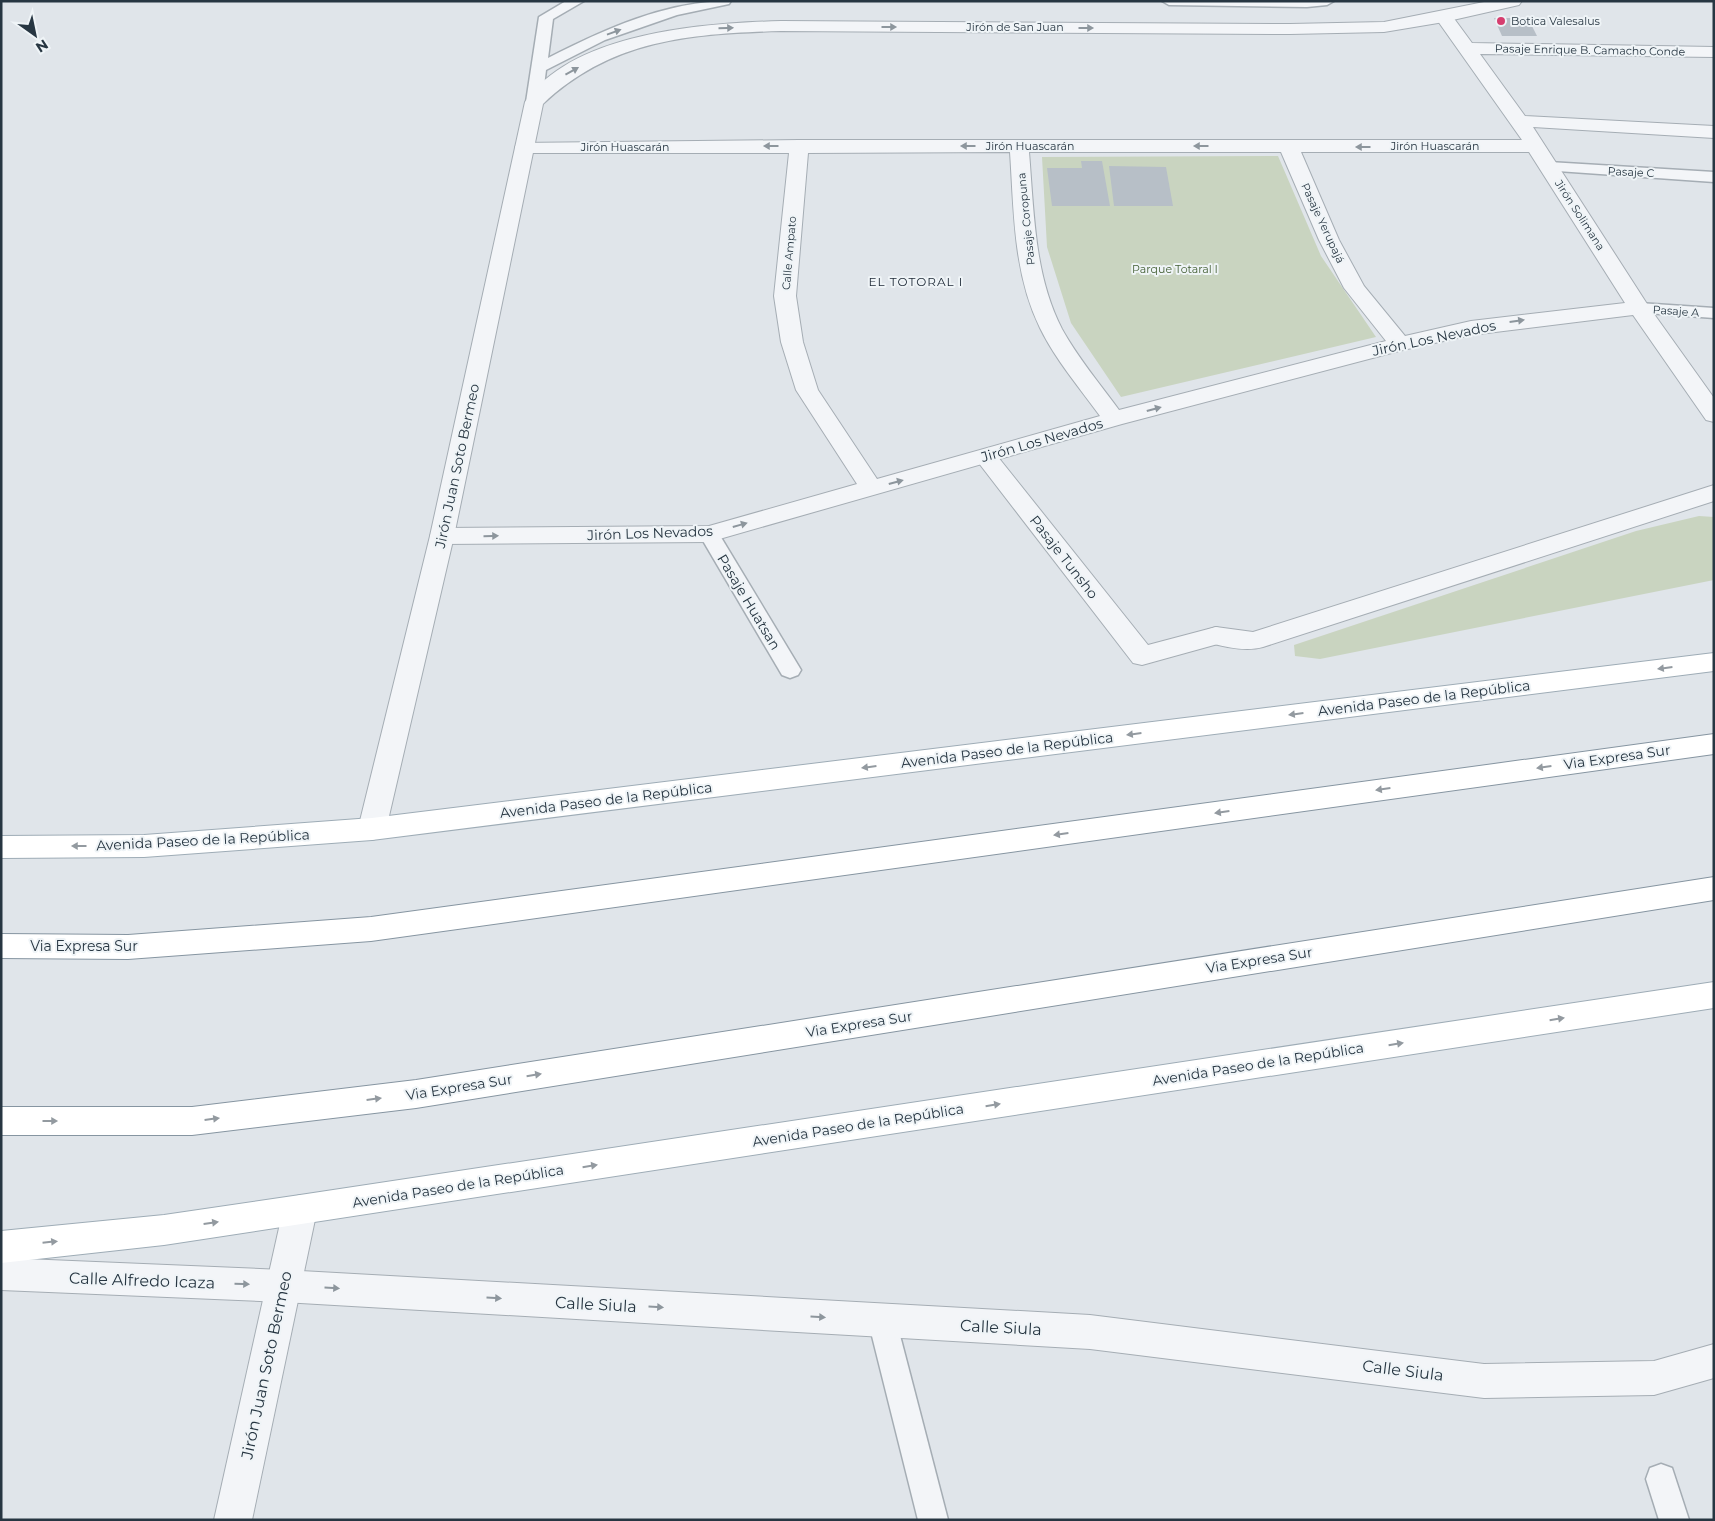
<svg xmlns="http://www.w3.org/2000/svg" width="1715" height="1521" viewBox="0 0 1715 1521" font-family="Montserrat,sans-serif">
	<rect width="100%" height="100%" fill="#e0e5ea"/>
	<g fill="#c9d4c0">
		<path d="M1278 156 1321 256 1376 337 1121 397 1071 323 1047 247 1042 157Z"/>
		<path d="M1699 516 1714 517V580L1320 659 1295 656 1294 645 1636 531Z"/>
	</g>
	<g fill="#b7bfc7">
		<path d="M1494 18H1528L1537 36H1502Z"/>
		<path d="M1081 161H1102L1110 206H1052L1047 168H1082Z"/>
		<path d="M1109 166 1166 167 1173 206H1114Z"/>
	</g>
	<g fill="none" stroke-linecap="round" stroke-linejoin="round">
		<defs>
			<g id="service">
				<path d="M566 1H584L553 19 548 58C605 29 666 1 731 1L729 4 677 15 605 40 546 70 542 102 534 107 529 105 526 102 539 17Z"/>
				<path d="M1162 1H1334L1327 5 1307 7 1169 5Z"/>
				<path d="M1549 162 1714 172V182L1543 170 1541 167 1543 164Z"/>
				<path d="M1639 303 1714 308V318L1633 312 1630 308 1633 304Z"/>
				<path d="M709 527 716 529 798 665 801 670 798 675 790 678 782 675 699 534 702 529Z"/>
				<path d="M882 1306 892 1310 896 1320 948 1520H918L868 1320 872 1310Z"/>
				<path d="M1661 1464 1672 1468 1689 1520H1659L1646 1479 1650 1468Z"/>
			</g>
			<path id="pedestrian" d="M986 450 994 452 1148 645 1216 627 1225 630 1229 636 1225 642 1142 665 1133 663 978 462 974 457 978 452Z"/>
			<g id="minor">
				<path d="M1444 12 1450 13 1472 43 1714 47V57L1480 54 1525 116 1714 126V138L1533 127 1649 307 1714 398V422L1706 420 1633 315 1471 335 1403 350 1122 424 709 542 442 544 433 542 430 536 433 530 442 528 709 526 857 484 796 390 781 342 774 296 789 153H525L518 151 515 147 518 143 799 140H1522L1435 17 1438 13ZM1010 152C1014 211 1013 273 1040 328 1055 359 1079 387 1100 416L877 479 818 390 803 342 796 296 808 153ZM1029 152H1281L1319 240 1344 288 1386 341 1119 410C1100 384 1078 358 1062 329 1034 275 1034 211 1029 152ZM1301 152H1529L1625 303 1471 321 1405 336 1364 286 1339 240Z"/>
				<path d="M1714 485V501L1263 647C1246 652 1224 647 1207 642L1203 636 1207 630 1216 627 1253 632Z"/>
				<path d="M1 1258 283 1270 1090 1315 1484 1364 1654 1361 1714 1344V1378L1654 1395 1484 1398 1090 1349 283 1302 1 1290Z"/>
			</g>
			<g id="tertiary">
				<path d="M1489 1H1522L1519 5 1444 22 1384 32 1290 34 781 31C691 34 612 39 543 104L454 536 386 829 382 837 372 840 362 837 358 829 430 536 525 102C573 32 705 23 781 21L1290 24 1384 22Z"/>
				<path d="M300 1195 312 1199 317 1210 252 1520H214L283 1210 288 1199Z"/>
			</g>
			<g id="primary">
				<path d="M1714 653V671L372 840 144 857 1 858V836L144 835 372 818Z"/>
				<path d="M1714 982V1008L164 1245 1 1263V1231L164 1215 300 1195Z"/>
			</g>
			<g id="trunk">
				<path d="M1714 734V754L371 941 128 959 1 958V934L128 935 371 917Z"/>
				<path d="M1714 877V900L416 1108 192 1135H1V1107H192L416 1080Z"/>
			</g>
		</defs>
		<use href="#service" stroke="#a5adb4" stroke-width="3"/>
		<use href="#pedestrian" stroke="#a5adb4" stroke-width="2"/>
		<use href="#minor" stroke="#a5adb4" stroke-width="2"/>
		<use href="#tertiary" stroke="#a5adb4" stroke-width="2"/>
		<use href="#primary" stroke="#9eacb6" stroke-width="2"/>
		<use href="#trunk" stroke="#8695a1" stroke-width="2"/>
		<use href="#service" fill="#f3f5f8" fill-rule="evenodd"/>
		<use href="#pedestrian" fill="#f3f5f8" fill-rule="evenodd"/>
		<use href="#minor" fill="#f3f5f8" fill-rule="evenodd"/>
		<use href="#tertiary" fill="#f3f5f8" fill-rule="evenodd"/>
		<use href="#primary" fill="#fff" fill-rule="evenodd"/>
		<use href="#trunk" fill="#fff" fill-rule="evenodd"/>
	</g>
	<defs><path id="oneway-solid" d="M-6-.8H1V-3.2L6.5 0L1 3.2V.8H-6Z" transform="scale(1.25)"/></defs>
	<g fill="#8d969d">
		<use href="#oneway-solid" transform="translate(889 27)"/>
		<use href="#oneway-solid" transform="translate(726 28) rotate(-2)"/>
		<use href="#oneway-solid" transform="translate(1086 28)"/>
		<use href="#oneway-solid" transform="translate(614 32) rotate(-20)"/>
		<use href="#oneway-solid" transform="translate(572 71) rotate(-29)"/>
		<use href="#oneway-solid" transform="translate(771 146) rotate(180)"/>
		<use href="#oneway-solid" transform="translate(968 146) rotate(180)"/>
		<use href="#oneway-solid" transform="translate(1201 146) rotate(-180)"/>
		<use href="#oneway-solid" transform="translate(1363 147) rotate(180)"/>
		<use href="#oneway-solid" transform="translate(1517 321) rotate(-8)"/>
		<use href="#oneway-solid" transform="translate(1154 409) rotate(-15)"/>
		<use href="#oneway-solid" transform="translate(896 482) rotate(-15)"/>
		<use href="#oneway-solid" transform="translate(740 525) rotate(-16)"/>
		<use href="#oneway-solid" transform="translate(491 536) rotate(-1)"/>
		<use href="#oneway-solid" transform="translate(242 1284) rotate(2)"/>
		<use href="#oneway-solid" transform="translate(332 1288) rotate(3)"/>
		<use href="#oneway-solid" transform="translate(494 1298) rotate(3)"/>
		<use href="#oneway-solid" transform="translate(656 1307) rotate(3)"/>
		<use href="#oneway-solid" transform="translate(818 1317) rotate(3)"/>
	</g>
	<g fill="#939aa0">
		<use href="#oneway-solid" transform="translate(1665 668) rotate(173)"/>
		<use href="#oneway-solid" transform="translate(1296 714) rotate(173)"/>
		<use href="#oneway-solid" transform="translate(1134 734) rotate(173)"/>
		<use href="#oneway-solid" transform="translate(869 767) rotate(173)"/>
		<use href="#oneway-solid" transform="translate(1544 767) rotate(172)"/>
		<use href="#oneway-solid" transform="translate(1383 789) rotate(172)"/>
		<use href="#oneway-solid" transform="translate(1222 812) rotate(172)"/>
		<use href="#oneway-solid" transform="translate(1061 834) rotate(172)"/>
		<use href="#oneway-solid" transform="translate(79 846) rotate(180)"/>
		<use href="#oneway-solid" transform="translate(1557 1019) rotate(-9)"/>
		<use href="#oneway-solid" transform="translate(1396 1044) rotate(-9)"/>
		<use href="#oneway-solid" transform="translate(534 1075) rotate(-9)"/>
		<use href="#oneway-solid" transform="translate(374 1099) rotate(-7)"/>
		<use href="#oneway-solid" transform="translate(993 1105) rotate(-9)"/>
		<use href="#oneway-solid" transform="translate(212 1119) rotate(-7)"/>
		<use href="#oneway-solid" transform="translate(50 1121)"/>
		<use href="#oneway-solid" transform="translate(590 1166) rotate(-9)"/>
		<use href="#oneway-solid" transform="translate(211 1223) rotate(-8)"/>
		<use href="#oneway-solid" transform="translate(50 1242) rotate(-6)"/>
	</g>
	<circle fill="#d63e6f" stroke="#eff4f7" stroke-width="2" cx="1501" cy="21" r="5"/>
	<g text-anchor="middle" stroke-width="4" stroke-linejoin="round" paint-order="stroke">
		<g font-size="11" fill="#273642" stroke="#eff4f7" text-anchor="start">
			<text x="1511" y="25">Botica Valesalus</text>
		</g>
		<g font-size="11" fill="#273642" stroke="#eff4f7">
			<text x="1015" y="31">Jirón de San Juan</text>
			<text transform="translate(1590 50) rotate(1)" y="4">Pasaje Enrique B. Camacho Conde</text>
			<text x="1030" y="150">Jirón Huascarán</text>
			<text x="1435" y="150">Jirón Huascarán</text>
			<text x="625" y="151">Jirón Huascarán</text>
			<text transform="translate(1631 172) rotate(3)" y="4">Pasaje C</text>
			<text transform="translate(1580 215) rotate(57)" y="4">Jirón Solimana</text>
			<text transform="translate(1026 219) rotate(-96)" y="4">Pasaje Coropuna</text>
			<text transform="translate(1323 223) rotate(65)" y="4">Pasaje Yerupajá</text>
			<text transform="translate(789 253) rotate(-85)" y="4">Calle Ampato</text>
			<text transform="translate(1676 311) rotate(4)" y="4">Pasaje A</text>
		</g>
		<g font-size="11" fill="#435f34" stroke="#eff4f7">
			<text x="1175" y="273">Parque Totaral I</text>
		</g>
		<g font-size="12" letter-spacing="1" fill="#1a2633" stroke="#eff4f7">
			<text x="916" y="286">EL TOTORAL I</text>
		</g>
		<g font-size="14" fill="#273642" stroke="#eff4f7">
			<text transform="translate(1434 338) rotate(-12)" y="5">Jirón Los Nevados</text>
			<text transform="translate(1042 440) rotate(-16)" y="5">Jirón Los Nevados</text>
			<text transform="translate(457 466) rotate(-78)" y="5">Jirón Juan Soto Bermeo</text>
			<text transform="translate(650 533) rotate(-2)" y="5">Jirón Los Nevados</text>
			<text transform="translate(1064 557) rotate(52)" y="5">Pasaje Tunsho</text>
			<text transform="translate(749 602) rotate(59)" y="5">Pasaje Huatsan</text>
			<text transform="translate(1424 698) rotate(-7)" y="5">Avenida Paseo de la República</text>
			<text transform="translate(1007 750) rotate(-7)" y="5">Avenida Paseo de la República</text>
			<text transform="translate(1617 757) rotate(-8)" y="5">Via Expresa Sur</text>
			<text transform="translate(606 800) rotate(-7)" y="5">Avenida Paseo de la República</text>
			<text transform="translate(203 840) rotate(-3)" y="5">Avenida Paseo de la República</text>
			<text x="84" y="951">Via Expresa Sur</text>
			<text transform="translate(1259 960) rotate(-9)" y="5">Via Expresa Sur</text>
			<text transform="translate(859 1024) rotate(-9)" y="5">Via Expresa Sur</text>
			<text transform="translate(1258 1064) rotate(-9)" y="5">Avenida Paseo de la República</text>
			<text transform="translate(459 1087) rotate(-9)" y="5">Via Expresa Sur</text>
			<text transform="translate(858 1125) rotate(-9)" y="5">Avenida Paseo de la República</text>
			<text transform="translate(458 1186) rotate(-9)" y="5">Avenida Paseo de la República</text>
		</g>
		<g font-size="16" fill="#273642" stroke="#eff4f7">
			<text transform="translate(142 1280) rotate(2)" y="6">Calle Alfredo Icaza</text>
			<text transform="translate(596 1304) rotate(3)" y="6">Calle Siula</text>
			<text transform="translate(1001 1327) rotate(3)" y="6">Calle Siula</text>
			<text transform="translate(266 1365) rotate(-78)" y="6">Jirón Juan Soto Bermeo</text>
			<text transform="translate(1403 1370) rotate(7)" y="6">Calle Siula</text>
		</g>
	</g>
	<rect width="1715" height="1521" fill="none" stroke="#273642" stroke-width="5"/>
	<g transform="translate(35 35) rotate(147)" stroke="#eff4f7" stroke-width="4" paint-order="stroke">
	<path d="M0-4L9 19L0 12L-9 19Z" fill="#273642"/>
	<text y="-8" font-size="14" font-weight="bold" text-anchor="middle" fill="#273642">N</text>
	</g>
</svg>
